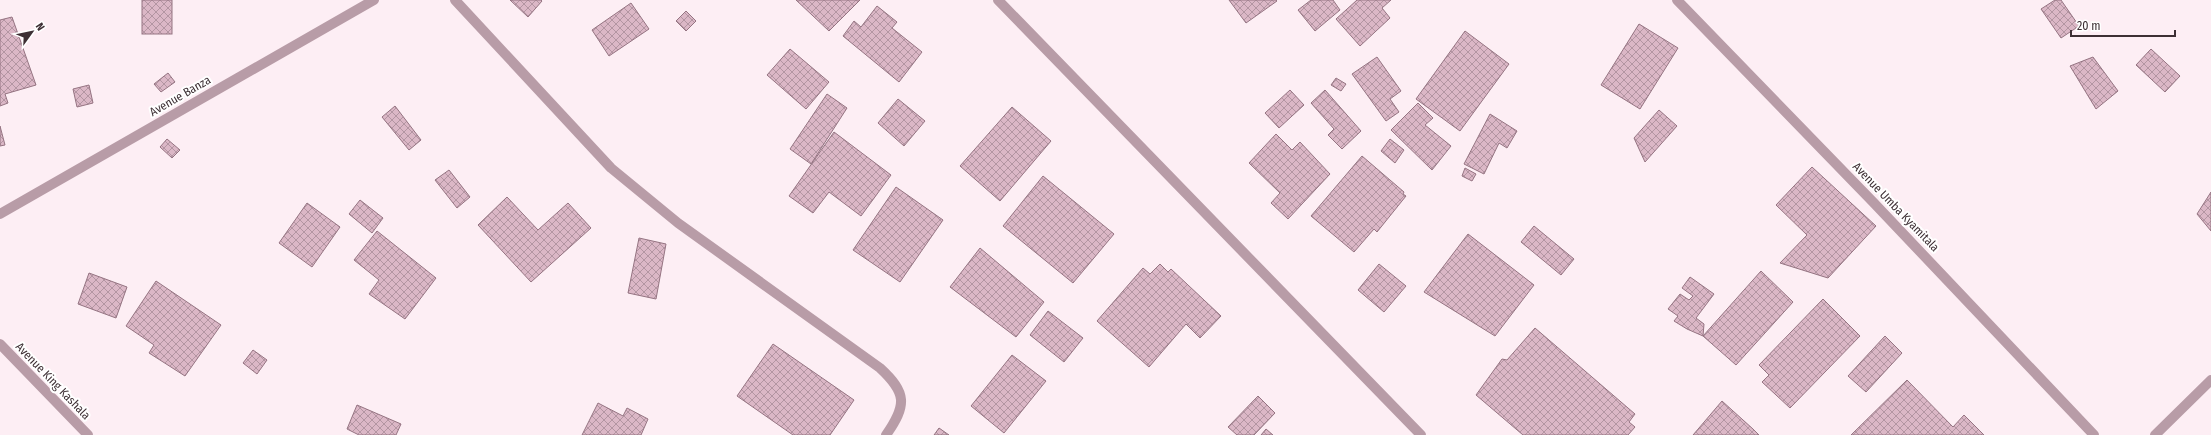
<svg xmlns="http://www.w3.org/2000/svg" width="2211" height="435" viewBox="0 0 2211 435" font-family="'Fira Sans Condensed',sans-serif">
	<defs>
		<pattern id="building-cross-hatch" width="8" height="8" patternUnits="userSpaceOnUse"><rect width="8" height="8" fill="#dbb7c6"/><path d="M0 0l8 8M0 8l8-8" fill="none" stroke="#b395a2"/></pattern>
	</defs>
	<rect width="100%" height="100%" fill="#fdeef4"/>
	<g fill="url(#building-cross-hatch)" stroke="#957482">
		<rect x="142" y="0" width="30" height="34"/>
		<path d="M510 0H541L542 1 528 17Z"/>
		<path d="M796 0H860L829 31Z"/>
		<path d="M1229 0H1276L1277 1 1246 23Z"/>
		<path d="M1311 0H1333L1340 10 1315 31 1298 10Z"/>
		<path d="M1357 0H1391L1382 8 1390 18 1360 46 1336 19Z"/>
		<path d="M2055 0H2061L2079 26 2061 38 2041 9Z"/>
		<path d="M631 3 649 29 609 56 592 30Z"/>
		<path d="M877 6 897 22 892 28 922 52 899 82 843 36 854 21 861 27Z"/>
		<path d="M686 11 696 21 686 31 676 21Z"/>
		<path d="M12 17 36 85 5 94 8 103 0 106V20Z"/>
		<path d="M1639 24 1678 48 1640 109 1601 85Z"/>
		<path d="M1465 31 1509 64 1460 131 1416 99Z"/>
		<path d="M790 49 829 82 806 109 767 75Z"/>
		<path d="M2151 49 2180 76 2165 92 2136 65Z"/>
		<path d="M1377 57 1401 91 1390 99 1399 112 1386 121 1352 74Z"/>
		<path d="M2093 57 2118 91 2096 109 2070 66Z"/>
		<path d="M168 73 175 82 161 92 154 84Z"/>
		<path d="M1336 78 1346 84 1341 91 1331 85Z"/>
		<path d="M89 85 93 103 77 107 73 89Z"/>
		<path d="M1290 90 1304 105 1279 128 1265 113Z"/>
		<path d="M1325 90 1361 131 1342 149 1328 135 1334 129 1311 103Z"/>
		<path d="M827 94 847 108 811 164 790 149Z"/>
		<path d="M898 99 925 121 904 146 878 123Z"/>
		<path d="M1418 103 1433 118 1425 125 1451 146 1432 170 1391 130Z"/>
		<path d="M395 106 421 140 409 150 382 117Z"/>
		<path d="M1012 107 1051 141 1000 201 960 166Z"/>
		<path d="M1659 110 1677 126 1645 162 1634 138Z"/>
		<path d="M1490 114 1517 131 1507 148 1499 143 1484 174 1464 164Z"/>
		<path d="M0 126 5 145 0 146Z"/>
		<path d="M834 132 891 175 861 216 829 192 813 213 789 196Z"/>
		<path d="M1276 134 1292 150 1300 142 1330 174 1288 219 1271 203 1280 193 1249 163Z"/>
		<path d="M167 139 180 150 172 158 160 147Z"/>
		<path d="M1390 139 1404 150 1395 163 1381 151Z"/>
		<path d="M1362 156 1404 192 1403 194 1406 196 1377 232 1374 229 1354 252 1311 216Z"/>
		<path d="M1812 167 1876 226 1828 278 1780 263 1807 235 1776 205Z"/>
		<path d="M1465 168 1476 174 1472 181 1462 176Z"/>
		<path d="M449 170 470 197 457 208 435 180Z"/>
		<path d="M1043 176 1114 234 1073 283 1003 226Z"/>
		<path d="M896 187 943 220 900 282 853 250Z"/>
		<path d="M2211 192V231L2197 214Z"/>
		<path d="M507 197 538 230 568 203 591 228 531 282 478 225Z"/>
		<path d="M360 200 383 218 372 233 349 214Z"/>
		<path d="M307 203 340 227 312 267 279 243Z"/>
		<path d="M1534 226 1574 259 1561 275 1521 242Z"/>
		<path d="M377 231 436 278 405 319 369 294 379 280 354 260Z"/>
		<path d="M1468 234 1534 285 1495 336 1424 292Z"/>
		<path d="M639 238 666 244 656 299 628 293Z"/>
		<path d="M980 248 1044 302 1016 337 950 287Z"/>
		<path d="M1160 264 1168 272 1171 269 1221 316 1200 338 1186 324 1149 367 1097 321 1143 268 1150 274Z"/>
		<path d="M1379 264 1406 286 1384 312 1358 290Z"/>
		<path d="M1761 271 1793 302 1736 365 1703 336Z"/>
		<path d="M89 273 127 287 116 318 78 304Z"/>
		<path d="M1690 277 1714 294 1696 318 1704 324 1703 336 1687 329 1674 321 1678 316 1668 309 1680 294 1689 300 1693 296 1682 288Z"/>
		<path d="M156 281 221 325 185 376 149 353 154 345 126 326Z"/>
		<path d="M1823 299 1860 336 1790 408 1762 382 1769 375 1759 365Z"/>
		<path d="M1048 311 1083 338 1064 362 1030 335Z"/>
		<path d="M1535 328 1635 414 1629 422 1635 427 1628 435H1523L1476 395 1502 359 1507 360Z"/>
		<path d="M1885 336 1902 353 1866 392 1848 376Z"/>
		<path d="M773 344 854 400 830 435H793L737 396Z"/>
		<path d="M253 350 267 360 257 374 243 363Z"/>
		<path d="M1012 355 1046 381 1004 433 971 406Z"/>
		<path d="M1907 380 1953 427 1964 415 1984 435H1851Z"/>
		<path d="M1258 396 1275 413 1254 435H1237L1228 427Z"/>
		<path d="M1722 401 1753 429 1759 435H1693Z"/>
		<path d="M598 403 623 416 627 408 648 419 641 435H582Z"/>
		<path d="M357 405 401 424 396 435H359L347 429Z"/>
		<path d="M939 428 949 435H934Z"/>
		<path d="M1266 429 1273 435H1261Z"/>
	</g>
	<g fill="none" stroke-linecap="round" stroke-linejoin="round">
		<g stroke="#b89ca7" stroke-width="10">
			<path d="M455 0 611 168 678 223 880 368C907 393 907 405 886 435"/>
			<path d="M998 0 1421 435"/>
			<path d="M1677 0 1873 202 2094 435"/>
			<path d="M0 214 374 0"/>
			<path d="M0 344 88 435"/>
			<path d="M2155 435 2211 380"/>
		</g>
	</g>
	<g text-anchor="middle" stroke-width="4" stroke-linejoin="round" paint-order="stroke">
		<g font-size="12" fill="#3d2f34" stroke="#fff">
			<text transform="translate(180 96) rotate(-30)" y="4">Avenue Banza</text>
			<text transform="translate(1896 207) rotate(46)" y="4">Avenue Umba Kyamitala</text>
			<text transform="translate(53 381) rotate(46)" y="4">Avenue King Kashala</text>
		</g>
	</g>
	<g transform="translate(32 32) rotate(57)" stroke="#ffffff" stroke-width="3" paint-order="stroke">
	<path d="M0-3L7 15L0 10L-7 15Z" fill="#3d2f34"/>
	<text y="-6" font-size="11" font-weight="bold" text-anchor="middle" fill="#3d2f34">N</text>
	</g>
	<path d="M2071 30v6h104v-6" fill="none" stroke="#3d2f34" stroke-width="2"/>
	<text x="2077" y="30" font-size="12" fill="#3d2f34" stroke="#ffffff" stroke-width="3" paint-order="stroke">20 m</text>
</svg>
